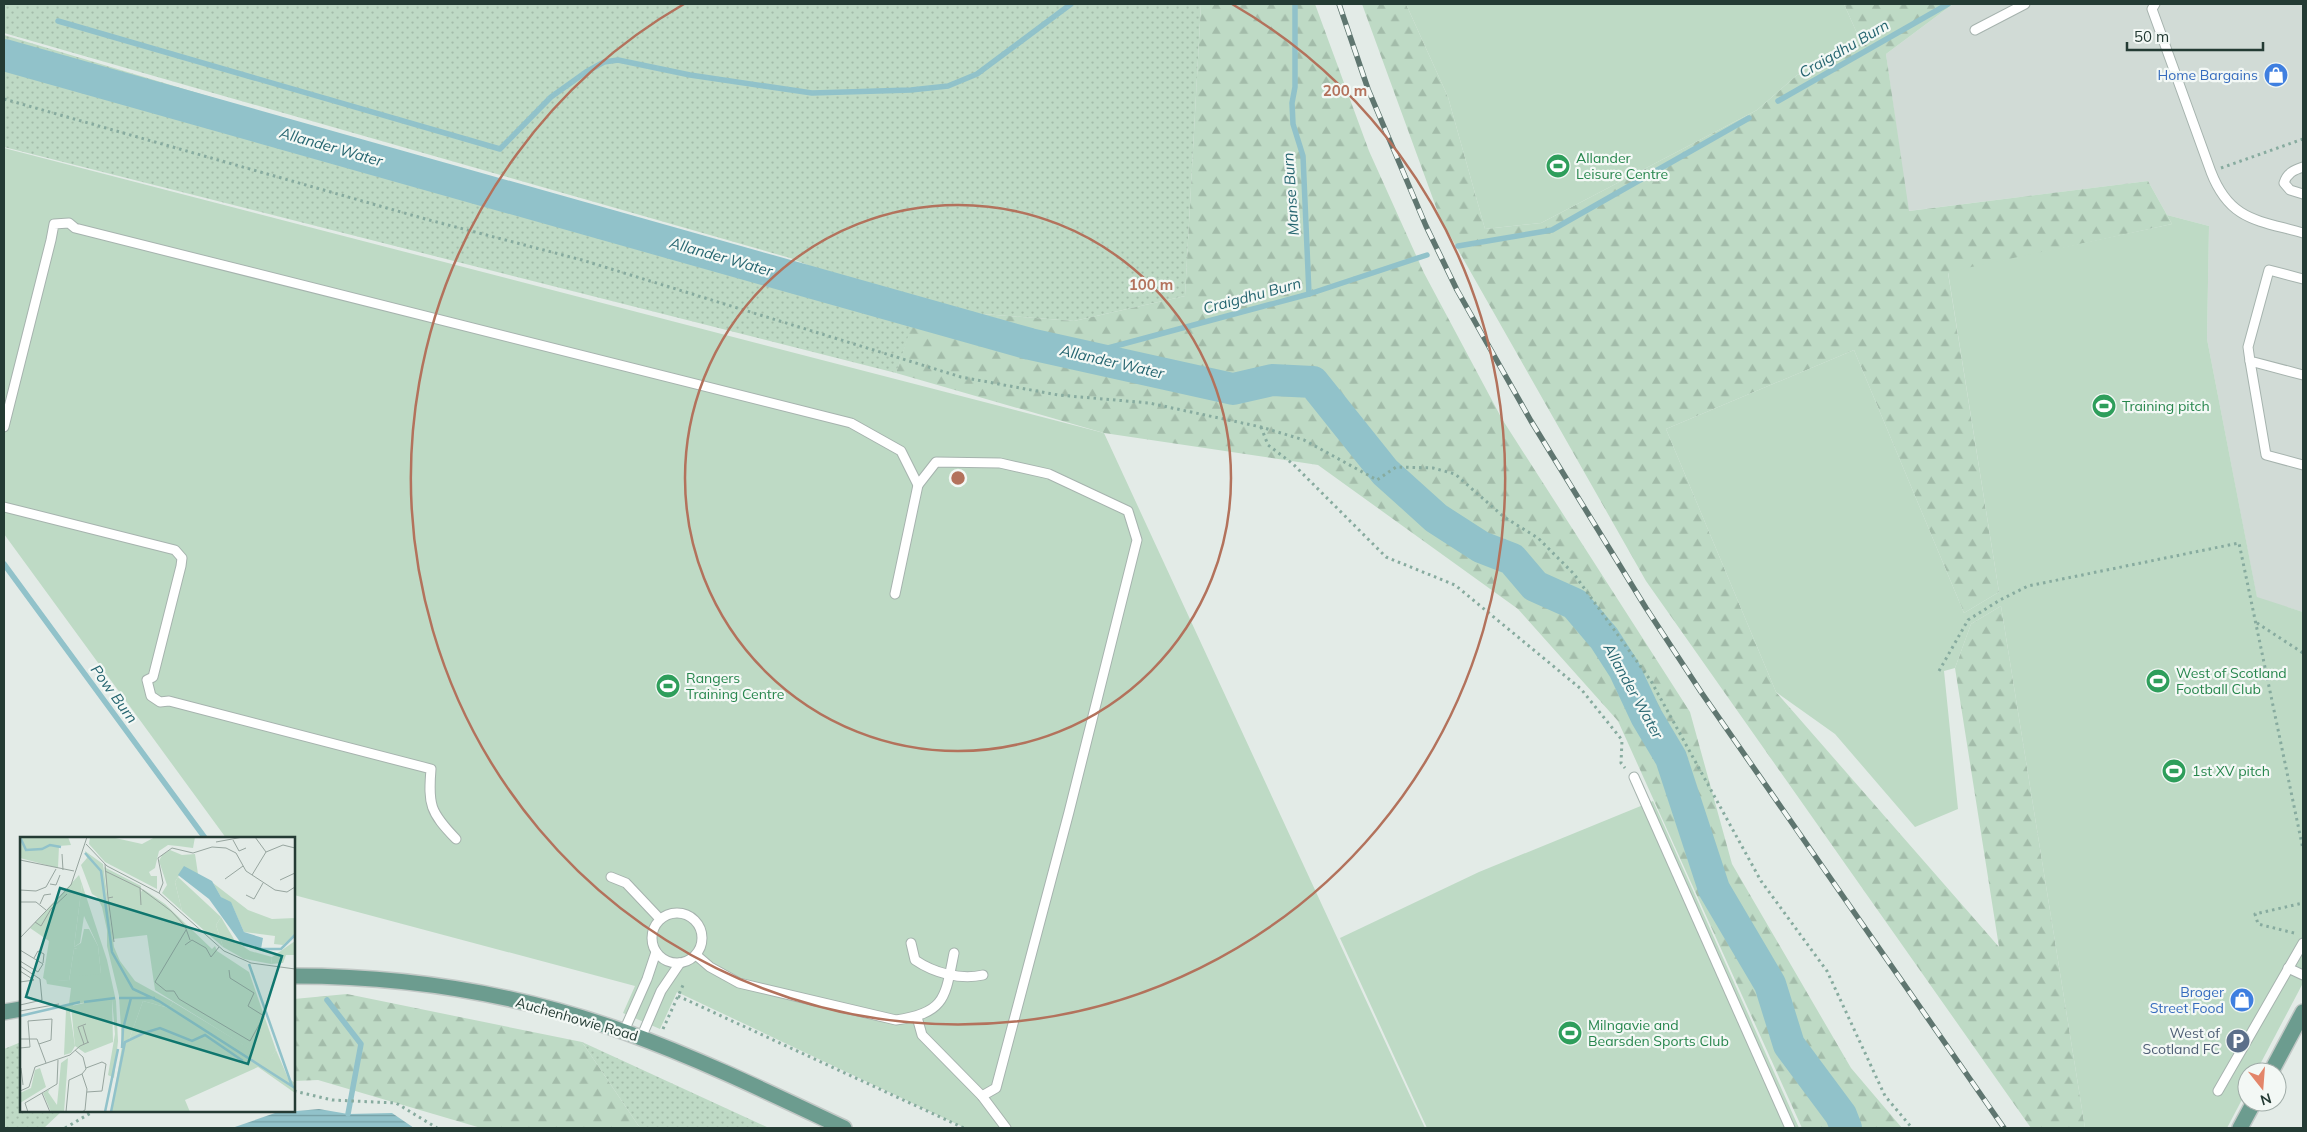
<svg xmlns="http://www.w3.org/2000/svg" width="2307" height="1132" viewBox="0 0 2307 1132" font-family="Mulish,sans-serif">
	<defs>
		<pattern id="grass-dots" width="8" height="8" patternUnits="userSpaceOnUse" patternTransform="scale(1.25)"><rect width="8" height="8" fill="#bedac5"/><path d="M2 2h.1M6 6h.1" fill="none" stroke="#a3bcaa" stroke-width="1.8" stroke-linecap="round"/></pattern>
		<pattern id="forest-firs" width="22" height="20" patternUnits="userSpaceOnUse" patternTransform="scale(1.25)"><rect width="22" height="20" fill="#bedac5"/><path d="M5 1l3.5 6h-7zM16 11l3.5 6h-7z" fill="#a3bcaa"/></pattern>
		<pattern id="water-rules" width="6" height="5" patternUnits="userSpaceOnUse" patternTransform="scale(1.25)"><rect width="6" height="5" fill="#91c2ca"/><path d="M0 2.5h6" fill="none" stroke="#769fa5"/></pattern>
	</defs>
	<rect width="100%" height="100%" fill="#e3ebe7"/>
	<path fill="#d1dbd6" d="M1953 4H2303V612L2257 598 2207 339 2209 226 2167 215 2148 181 1908 211 1886 54Z"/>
	<g fill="url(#grass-dots)">
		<path d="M4 4H1201L1185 296 1074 321 918 309 896 373 4 147V35L910 306 790 258 4 33Z"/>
		<path d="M21 1042V1111H62L44 1128H4V1049Z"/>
		<path d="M582 1042 769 1128H640Z"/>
	</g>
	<g fill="url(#forest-firs)">
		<path d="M1201 4H1315L1369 151 1424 273 1502 419 1690 712 1732 864 1851 1068 1902 1128H1802L1618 721 1518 609 1318 465 1104 433 896 373 917 309 1074 321 1185 296Z"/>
		<path d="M1362 4H1406L1448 97 1485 229 1541 223 1757 110 1797 75 1830 66 1860 40 1844 4H1953L1886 54 1909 211 2148 181 2172 224 1948 273 1999 592 1964 613 1854 350 1666 429 1776 692 1999 947 1955 668 1971 624 2001 606 2085 1128H2031L1646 581 1440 218Z"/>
		<path d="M347 994 582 1042 640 1128H481L318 1080 294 1081V999Z"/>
	</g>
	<g fill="#bedac5">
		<path d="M1406 4H1844L1860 40 1830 66 1797 75 1757 110 1541 223 1485 229 1448 97Z"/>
		<path d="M4 148 1104 433 1425 1128H965L677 992 660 1029 623 1013 635 986 294 895V838H226L4 534Z"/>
		<path d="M2167 215 2209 226 2207 339 2257 597 2303 612V983L2256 1072H2247V1090L2227 1128H2085L2001 606 1971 624 1955 668 1944 671 1958 809 1915 827 1835 734 1776 692 1666 429 1854 350 1964 613 1999 592 1948 272 2172 224Z"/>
		<path d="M1653 801 1799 1128H1427L1340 938 1479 872Z"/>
	</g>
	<path fill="url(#water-rules)" d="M319 1109 348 1114 392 1113 414 1128H232L275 1113Z"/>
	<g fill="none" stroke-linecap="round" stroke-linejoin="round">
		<g stroke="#91c2ca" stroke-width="5.5">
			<path d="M1295 4V87L1292 103 1293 124 1303 156 1309 294"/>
			<path d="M58 21 500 149 551 97 586 72 604 62 618 60 690 75 812 93 911 90 948 86 977 74 1071 4"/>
			<path d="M1778 101 1948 4"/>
			<path d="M1458 246 1552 230 1749 118"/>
			<path d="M1082 355 1309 294 1427 255"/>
			<path d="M4 564 205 838"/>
			<path d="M327 1000 361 1044 348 1114"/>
		</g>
		<path stroke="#91c2ca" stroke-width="32" d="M4 55 1030 344 1233 389 1272 380 1313 382 1385 472 1436 518 1481 547 1512 559 1535 586 1575 604 1604 638 1624 669 1646 716 1671 758 1714 889 1770 984 1789 1045 1841 1115 1846 1128"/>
		<defs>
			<g id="lane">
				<path d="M2155 4 2152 9 2211 172C2230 221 2258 220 2303 233"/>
				<path d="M1975 30 2025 4"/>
				<path d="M2303 167C2294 170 2287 173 2284 183L2290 190 2303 194"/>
				<path d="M2303 279 2269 270 2248 347 2250 361 2303 375"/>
				<path d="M2250 361 2266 455 2303 465"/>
				<path d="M4 427 51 240 54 224 69 223 75 228 851 423 901 451 918 485 936 462 1000 463 1049 474 1128 511 1137 540 1069 812 996 1088 982 1096"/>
				<path d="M4 507 175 550 182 558 181 566 153 677 147 680 151 696 160 702 169 701 431 769C428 805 430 812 456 839"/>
				<path d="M895 594 918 485"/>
				<path d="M1634 777 1790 1128"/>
				<path d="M611 877 626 883 660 919"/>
				<circle cx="677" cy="938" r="25"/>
				<path d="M911 943 915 960C934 973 960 980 983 975"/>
				<path d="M696 955 710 967 739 983 896 1020C946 1013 945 997 954 953"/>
				<path d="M2288 968 2303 975"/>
				<path d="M917 1017 922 1035 982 1096 1006 1128"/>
				<path d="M624 1031 647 979 656 952"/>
				<path d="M641 1038 661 991 680 963"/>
				<path d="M2218 1091 2303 943"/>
			</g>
			<g id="primary">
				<path d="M294 976C406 976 519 994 625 1032 700 1059 772 1094 844 1128"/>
				<path d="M4 1012 21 1009"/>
				<path d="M2271 1072 2303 1012"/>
				<path d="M2240 1128 2254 1102"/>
			</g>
		</defs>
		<use href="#lane" stroke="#a6b3ae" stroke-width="11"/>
		<use href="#primary" stroke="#c2c8c6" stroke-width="18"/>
		<g stroke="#87ab9f" stroke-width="3" stroke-dasharray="2.5 4" stroke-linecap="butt">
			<path d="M4 99 429 220 582 260 961 377 1058 395 1149 403 1261 427 1304 440 1377 480 1396 467 1433 468 1455 474 1504 517 1538 538 1574 574 1651 681 1761 881 1827 971 1885 1096 1912 1128"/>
			<path d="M2221 168 2303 139"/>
			<path d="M1261 427 1268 445 1293 464 1386 557 1455 585 1581 689 1622 740 1621 763 1625 768"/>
			<path d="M2257 623 2303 653"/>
			<path d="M1939 671 1968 620 2000 600 2028 586 2239 543 2303 849"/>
			<path d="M2294 933 2258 924 2255 914 2303 903"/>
			<path d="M678 996 964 1128"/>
			<path d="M663 1029 684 983"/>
			<path d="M294 1091 332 1100 396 1103 437 1128"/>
			<path d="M65 1128 94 1111"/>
		</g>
		<use href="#lane" stroke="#fff" stroke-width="9"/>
		<use href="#primary" stroke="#6c9c8f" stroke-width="15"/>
		<defs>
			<path id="rail" d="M1339 4 1368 89 1426 226 1457 290 1531 421 1646 608 1701 692 2004 1128"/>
		</defs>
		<use href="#rail" stroke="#5f7670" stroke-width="5.5"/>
		<use href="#rail" stroke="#f3f8f5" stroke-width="4" stroke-dasharray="11" stroke-linecap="butt"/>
	</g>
	<g fill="none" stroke="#b3725c" stroke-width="2.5">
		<circle cx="958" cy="478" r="273"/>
		<path d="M1232 4A547 547 0 1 1 684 4"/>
	</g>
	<defs>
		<symbol id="shop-disc" viewBox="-11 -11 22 22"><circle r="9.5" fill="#3f7fe0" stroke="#f3f8f5"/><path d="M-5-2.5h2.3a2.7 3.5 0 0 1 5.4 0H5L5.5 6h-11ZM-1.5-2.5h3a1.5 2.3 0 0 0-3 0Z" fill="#fff"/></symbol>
		<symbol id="stadium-disc" viewBox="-11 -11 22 22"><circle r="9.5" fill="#2e9e5b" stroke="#f3f8f5"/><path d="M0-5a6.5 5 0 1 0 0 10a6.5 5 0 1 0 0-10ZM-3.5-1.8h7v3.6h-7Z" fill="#fff"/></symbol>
		<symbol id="parking-disc" viewBox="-11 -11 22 22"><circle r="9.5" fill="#5c6f8a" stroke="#f3f8f5"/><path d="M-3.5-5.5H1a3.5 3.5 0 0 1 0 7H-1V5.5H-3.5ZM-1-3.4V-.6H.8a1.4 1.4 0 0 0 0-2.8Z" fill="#fff"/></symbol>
	</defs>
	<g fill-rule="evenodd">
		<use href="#shop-disc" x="2262" y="61" width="28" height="28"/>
		<use href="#stadium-disc" x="1544" y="152" width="28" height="28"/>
		<use href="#stadium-disc" x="2090" y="392" width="28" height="28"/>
		<use href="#stadium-disc" x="2144" y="667" width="28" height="28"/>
		<use href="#stadium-disc" x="654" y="672" width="28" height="28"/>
		<use href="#stadium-disc" x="2160" y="757" width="28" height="28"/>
		<use href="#shop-disc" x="2228" y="986" width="28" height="28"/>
		<use href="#stadium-disc" x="1556" y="1019" width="28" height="28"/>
		<use href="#parking-disc" x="2224" y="1027" width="28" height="28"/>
	</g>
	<g text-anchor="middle" stroke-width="4.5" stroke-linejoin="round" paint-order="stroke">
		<g font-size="14" fill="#366cbe" stroke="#f3f8f5" text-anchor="end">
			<text x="2258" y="80">Home Bargains</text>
			<text x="2224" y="997">Broger<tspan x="2224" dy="16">Street Food</tspan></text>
		</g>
		<g font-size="14" fill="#27864d" stroke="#f3f8f5" text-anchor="start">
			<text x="1576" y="163">Allander<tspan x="1576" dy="16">Leisure Centre</tspan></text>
			<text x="2122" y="411">Training pitch</text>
			<text x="2176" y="678">West of Scotland<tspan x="2176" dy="16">Football Club</tspan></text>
			<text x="686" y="683">Rangers<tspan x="686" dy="16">Training Centre</tspan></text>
			<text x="2192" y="776">1st XV pitch</text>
			<text x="1588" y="1030">Milngavie and<tspan x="1588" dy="16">Bearsden Sports Club</tspan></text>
		</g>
		<g font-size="14" fill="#243b34" stroke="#f3f8f5">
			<text transform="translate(577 1019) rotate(16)" y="5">Auchenhowie Road</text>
		</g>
		<g font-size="14" fill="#4e5e75" stroke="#f3f8f5" text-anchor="end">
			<text x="2220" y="1038">West of<tspan x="2220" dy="16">Scotland FC</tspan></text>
		</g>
		<g font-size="15" font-style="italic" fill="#256570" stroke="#f3f8f5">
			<text transform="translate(1844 49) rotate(-30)" y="5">Craigdhu Burn</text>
			<text transform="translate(331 147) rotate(16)" y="5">Allander Water</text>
			<text transform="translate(1291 194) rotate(-94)" y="5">Manse Burn</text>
			<text transform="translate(721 257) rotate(16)" y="5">Allander Water</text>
			<text transform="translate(1252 296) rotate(-15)" y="5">Craigdhu Burn</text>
			<text transform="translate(1112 362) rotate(13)" y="5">Allander Water</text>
			<text transform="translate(1633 691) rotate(61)" y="5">Allander Water</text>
			<text transform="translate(114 694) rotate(54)" y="5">Pow Burn</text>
		</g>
	</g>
	<g transform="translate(20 837)">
		<rect width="275" height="275" fill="#e3ebe7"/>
		<path d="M158 0H175L173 11 158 9ZM158 40 201 80 196 88 203 110 162 74 155 45ZM275 104V118H266L263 126 251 127 252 120ZM123 164 149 171 153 165 249 223 256 213 268 241 275 246V256L238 230 165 263 170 275H91L102 209 109 203ZM48 221 44 275H31L23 256 30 252 28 255 37 268 41 226Z" fill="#bedac5"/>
		<path d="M70 0H91L122 7 135 0H158V9L148 8 139 14 135 31 129 35 131 39H137V52L85 25 69 7ZM150 13 162 18 175 17 178 37 163 32 155 45 162 74 142 56 147 48 139 24 142 18ZM65 14 83 27 94 110 100 124 115 144 153 165 149 171 123 164 109 203 102 209 99 159 87 109V93L82 70 77 60 72 57 61 28 67 21ZM193 46 228 73 252 82 275 81V97L263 108 254 107 255 99 224 95 212 68 201 60ZM62 47 87 123 96 164 98 204 94 241 88 238 95 197 92 162 54 167 50 175 55 209 51 216 44 218 46 173 38 170 49 167 51 151 27 147 26 142 49 144 54 112 57 111 81 137 78 109 64 79 60 106 54 110ZM201 80 215 104 230 114 252 120 251 127 224 122 203 110 196 88ZM20 231 26 250 0 266V256L11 251 15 233Z" fill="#bedac5"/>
		<path d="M0 0H48L51 8 39 9 38 31 0 21Z" fill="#bedac5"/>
		<path d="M84 30 121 49V55L123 52 145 67 192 112 195 109 197 114 229 135 256 213 249 224 135 153 127 98 93 102ZM59 38 62 47 54 110 61 106 64 92H69L78 109 81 137 60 139 57 111 54 112 49 144 26 143 23 141 29 104 10 91ZM87 161 92 162 93 205 65 216 55 209 51 169Z" fill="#bedac5"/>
		<path d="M164 29 192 44 201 60 211 65 224 95 243 101 241 112 223 109 189 62 158 38Z" fill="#91c2ca"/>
		<path fill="none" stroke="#91c2ca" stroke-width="2.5" d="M0 0 6 13 22 12 30 8 41 10M65 16 81 34 92 115 113 152 139 164 275 251M241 112H261L275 98M229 127 272 249M99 161H135M64 165 95 161M0 179 60 165M102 211 103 192 111 161M85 275 98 212M91 275 105 205 124 196 140 191 172 204 185 198 223 224"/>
		<path fill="none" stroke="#97a59f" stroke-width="1" d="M235 0 246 15M213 3 219 14 226 11M196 5 223 0M66 7 87 29 139 56 204 114 231 126 275 132M42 17 43 33M0 23 54 34M85 27 88 61 93 60M85 34 120 51 121 68M232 38 246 15 263 8 275 11M205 42 223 29M260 43 275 36M30 47 36 48 40 38M120 51 151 74 165 89 170 103M0 53 16 54 26 50 36 32M139 56 143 46 138 21 152 11 173 16 192 10 206 11 216 16 226 34 255 53 267 55 275 50M226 58 234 62 243 46M88 61 94 105M0 65H16L26 73M20 67 24 58 31 57M15 85 21 89 31 72 47 57M166 93 135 145 146 154H154L159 162 230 204 244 179 228 169 234 156 210 141 209 133M0 101 51 48 67 0M165 108 172 103 186 111 191 120 199 110M0 113 23 127 18 135 0 124M14 121 18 114 24 117 23 126M0 129 20 142 22 163 0 168M0 134 14 143 0 145M0 174 39 167M63 189 68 206M0 202H17L26 226M64 207 58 190 66 187M0 211 10 210 8 184 32 182 31 203 19 207M55 213 63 220 66 232 62 237 67 252 65 273 62 275M1 231 3 248M66 231 82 225 86 227 82 254 67 255M0 254 9 250 15 230 50 218 60 209 69 205M8 275 5 266 22 256M30 275 22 256 37 247 38 223M46 275 49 243 62 237"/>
		<path fill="#0f766e" fill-opacity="0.15" stroke="#0f766e" stroke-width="2.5" d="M40 51 262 119 228 227 6 160Z"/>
		<rect width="275" height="275" fill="none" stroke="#243b34" stroke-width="2.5"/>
	</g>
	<circle cx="958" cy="478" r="8" fill="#b3725c" stroke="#f3f8f5" stroke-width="2.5"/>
	<g font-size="15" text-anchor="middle" font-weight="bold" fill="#b3725c" stroke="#f3f8f5" stroke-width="4.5" stroke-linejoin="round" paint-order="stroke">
		<text x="1345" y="96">200 m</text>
		<text x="1151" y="290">100 m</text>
	</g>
	<rect width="2307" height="1132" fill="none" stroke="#243b34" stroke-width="10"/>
	<g transform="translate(2262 1087) rotate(163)"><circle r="24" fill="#f3f8f5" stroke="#a0aca8"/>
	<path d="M0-4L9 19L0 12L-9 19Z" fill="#e38569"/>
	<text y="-8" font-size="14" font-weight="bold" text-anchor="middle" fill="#243b34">N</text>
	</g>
	<path d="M2127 42v8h136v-8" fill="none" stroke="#243b34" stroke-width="2.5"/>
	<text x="2134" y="42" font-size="15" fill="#243b34" stroke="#f3f8f5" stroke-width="4" paint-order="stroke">50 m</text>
</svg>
